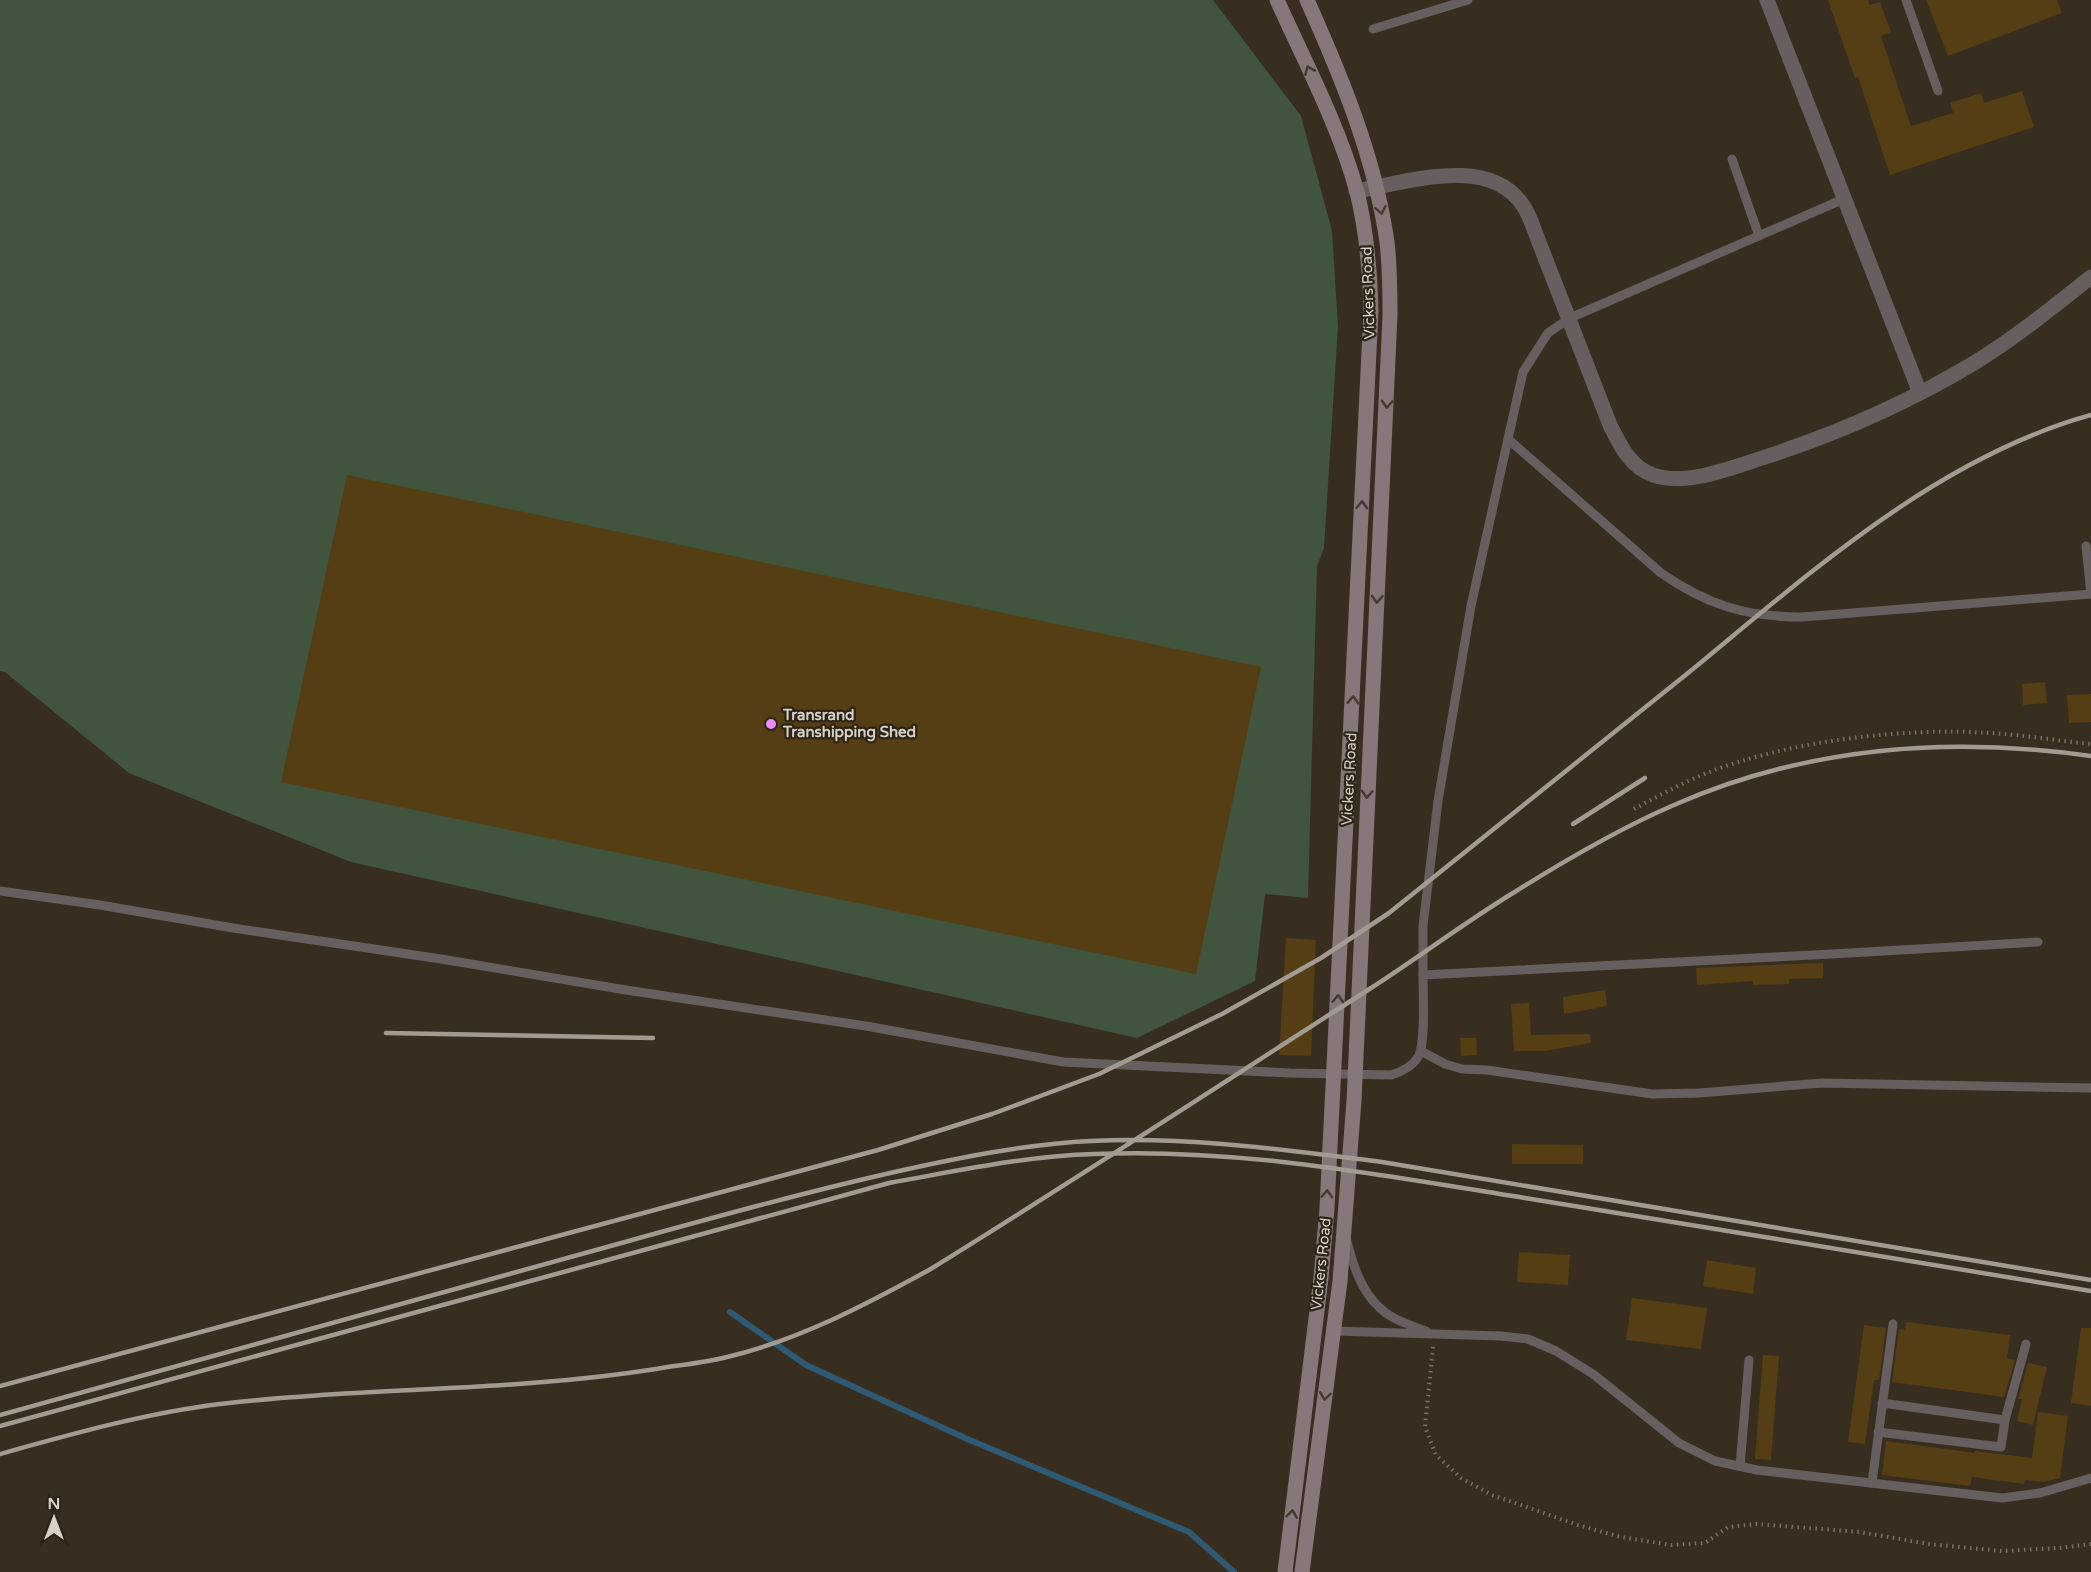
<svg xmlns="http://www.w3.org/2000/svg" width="2091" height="1572" viewBox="0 0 2091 1572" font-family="'Varela Round',sans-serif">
	<rect width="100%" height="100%" fill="#382e20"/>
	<path fill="#40543e" d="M0 0H1213L1301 116 1332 231 1338 326 1324 548 1317 566 1308 898 1265 894 1255 981 1137 1038 351 862 129 773 5 672 0 671Z"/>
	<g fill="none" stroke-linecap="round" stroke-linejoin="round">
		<path stroke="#2e5a74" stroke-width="6" d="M730 1312 806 1365 965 1438 1189 1532 1234 1572"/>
	</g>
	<g fill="#553d14">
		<path d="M1828 0H1868L1870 5 1880 2 1891 32 1881 36 1911 126 1953 113 1950 103 1981 93 1984 103 2022 91 2034 127 1890 175 1858 77 1855 78Z"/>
		<path d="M1926 0H2057L2062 13 1948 56Z"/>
		<path d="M347 475 1261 667 1196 974 281 782Z"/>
		<path d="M2045 682 2047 703 2023 705 2022 684Z"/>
		<path d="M2091 694V722L2069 723 2067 695Z"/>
		<path d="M1286 938 1316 940 1311 1056 1279 1055Z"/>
		<path d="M1823 963V978L1789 979V984L1753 985V981L1697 985 1696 968Z"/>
		<path d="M1605 990 1607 1006 1564 1014 1563 997Z"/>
		<path d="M1529 1003 1531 1035 1590 1034 1591 1043 1545 1051H1514L1511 1004Z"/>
		<path d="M1460 1038H1476L1477 1055 1461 1056Z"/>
		<path d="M1512 1144 1583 1145V1164H1512Z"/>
		<path d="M1519 1252 1570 1255 1568 1285 1517 1282Z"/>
		<path d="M1707 1260 1756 1268 1753 1294 1703 1286Z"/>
		<path d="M1632 1298 1707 1308 1701 1349 1626 1340Z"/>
		<path d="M1906 1322 2010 1335 2007 1358 2015 1360 2004 1397 1892 1382 1899 1329 1905 1330Z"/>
		<path d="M1864 1325 1886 1328 1879 1380H1874L1865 1444 1848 1442Z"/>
		<path d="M2081 1328H2091V1406L2071 1403Z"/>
		<path d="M1763 1355 1779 1356 1771 1460 1755 1459Z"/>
		<path d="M2028 1363 2047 1367 2033 1425 2017 1421 2022 1399H2018Z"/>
		<path d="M2038 1412 2068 1416 2060 1478 2045 1482 2025 1480 2024 1484 1972 1477 1970 1486 1882 1475 1886 1441 1975 1453V1451L2032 1458Z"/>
	</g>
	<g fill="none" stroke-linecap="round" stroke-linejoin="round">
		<g stroke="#7a7266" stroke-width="4" stroke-dasharray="1.5 4.5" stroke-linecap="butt">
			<path d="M1634 809C1658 796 1682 783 1707 773 1788 741 1904 727 1991 733 2025 735 2058 741 2091 744"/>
			<path d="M1433 1347 1425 1427 1436 1455 1461 1478 1492 1495 1578 1525 1621 1537 1671 1545 1705 1543 1728 1527 1757 1524 1860 1532 1928 1544 2002 1551 2060 1548 2091 1544"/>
		</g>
		<g stroke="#675e5f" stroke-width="9">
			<path d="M1906 0 1938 91"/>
			<path d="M1373 29 1468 0"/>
			<path d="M1732 159 1759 236"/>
			<path d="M1508 439 1661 573C1707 605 1746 617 1802 617L2091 594"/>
			<path d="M2086 546 2091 594"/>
			<path d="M0 891 100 905 233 928 441 959 626 990 866 1026 1063 1062 1290 1073 1391 1075C1401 1072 1412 1067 1418 1057 1426 1044 1423 993 1423 975L1832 954 2038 942"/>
			<path d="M1423 975V926L1438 801 1471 606 1508 439 1523 372 1548 333 1570 318 1846 198"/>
			<path d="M1421 1051 1445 1064 1462 1069 1487 1070 1652 1094 1699 1093 1822 1083 2091 1088"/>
			<path d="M1347 1241C1353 1265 1361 1291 1380 1308 1392 1320 1411 1325 1426 1331"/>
			<path d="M1334 1331 1501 1336 1528 1339 1556 1351 1593 1374 1679 1443 1715 1461 1757 1470 2002 1498 2040 1493 2091 1478"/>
			<path d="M1882 1403 2005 1420"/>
			<path d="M1878 1432 2001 1447 2005 1420 2026 1344"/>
			<path d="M1740 1466 1749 1360"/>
			<path d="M1872 1483 1893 1324"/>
		</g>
		<g stroke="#675e5f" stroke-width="15">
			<path d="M1767 0 1920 393"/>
			<path d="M1356 191C1406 183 1490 153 1524 207 1530 216 1533 227 1537 237L1610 425C1620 445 1630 467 1653 475 1684 486 1729 469 1759 459 1834 435 1906 404 1974 363 2015 338 2053 307 2091 277"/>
		</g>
		<g stroke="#86777a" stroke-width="15">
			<path d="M1277 0C1305 62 1339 126 1357 192 1367 232 1370 271 1371 311L1327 1208 1321 1278 1285 1572"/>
			<path d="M1302 1572 1340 1281 1354 1101 1390 315C1390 291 1390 267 1387 242 1375 158 1342 78 1307 0"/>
		</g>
		<g stroke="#a39b91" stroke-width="4.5">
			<path d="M1573 824 1645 778"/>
			<path d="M386 1033 653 1038"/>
			<path d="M0 1386 878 1150 992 1114 1099 1074 1222 1014 1321 958 1389 913C1490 832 1592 750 1693 669 1812 571 1939 457 2091 415"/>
			<path d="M0 1415C209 1358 417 1300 625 1242 719 1216 813 1190 908 1169 968 1156 1029 1144 1091 1141 1188 1136 1285 1150 1382 1162L2091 1280"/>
			<path d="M0 1426 889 1183C957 1171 1025 1156 1094 1154 1239 1148 1382 1175 1525 1198 1714 1228 1902 1260 2091 1291"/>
			<path d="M0 1454C72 1434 146 1413 220 1404 365 1387 511 1392 656 1369 679 1365 704 1363 727 1357 799 1340 865 1305 929 1270 1078 1178 1224 1082 1371 988 1419 957 1464 923 1513 893 1564 861 1618 829 1674 805 1806 747 1949 736 2091 756"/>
		</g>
	</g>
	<defs><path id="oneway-chevron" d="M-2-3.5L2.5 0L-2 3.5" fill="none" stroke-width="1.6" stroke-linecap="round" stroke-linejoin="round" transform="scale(1.5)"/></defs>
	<g stroke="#433930">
		<use href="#oneway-chevron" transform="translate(1309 70) rotate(-114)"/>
		<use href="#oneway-chevron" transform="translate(1381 210) rotate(79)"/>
		<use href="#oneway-chevron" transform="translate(1387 404) rotate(93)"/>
		<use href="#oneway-chevron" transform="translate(1362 505) rotate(-87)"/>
		<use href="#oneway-chevron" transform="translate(1377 599) rotate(93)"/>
		<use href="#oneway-chevron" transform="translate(1353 700) rotate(-87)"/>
		<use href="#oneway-chevron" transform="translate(1367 794) rotate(93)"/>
		<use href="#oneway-chevron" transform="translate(1338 999) rotate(-87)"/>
		<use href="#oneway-chevron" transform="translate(1327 1194) rotate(-87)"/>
		<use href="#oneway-chevron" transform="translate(1325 1396) rotate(98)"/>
		<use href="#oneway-chevron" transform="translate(1292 1514) rotate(-83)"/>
	</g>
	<circle fill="#e98dfe" stroke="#2d2417" stroke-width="2" cx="771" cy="724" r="6"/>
	<g text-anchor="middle" stroke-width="4.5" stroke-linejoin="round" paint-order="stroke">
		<g font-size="15" fill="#d7d1c8" stroke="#2d2417">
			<text transform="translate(1368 293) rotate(-92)" y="5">Vickers Road</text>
			<text transform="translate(1349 779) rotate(-87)" y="5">Vickers Road</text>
			<text transform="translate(1321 1264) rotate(-84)" y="5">Vickers Road</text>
		</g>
		<g font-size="15" font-weight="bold" fill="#d7d1c8" stroke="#2d2417" text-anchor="start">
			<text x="783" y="720">Transrand<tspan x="783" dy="17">Transhipping Shed</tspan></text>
		</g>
	</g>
	<g transform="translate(54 1518)" stroke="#2d2417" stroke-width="4.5" paint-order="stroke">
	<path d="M0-4.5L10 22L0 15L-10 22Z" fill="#d7d1c8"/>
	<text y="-9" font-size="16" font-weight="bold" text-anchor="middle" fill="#d7d1c8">N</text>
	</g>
</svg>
